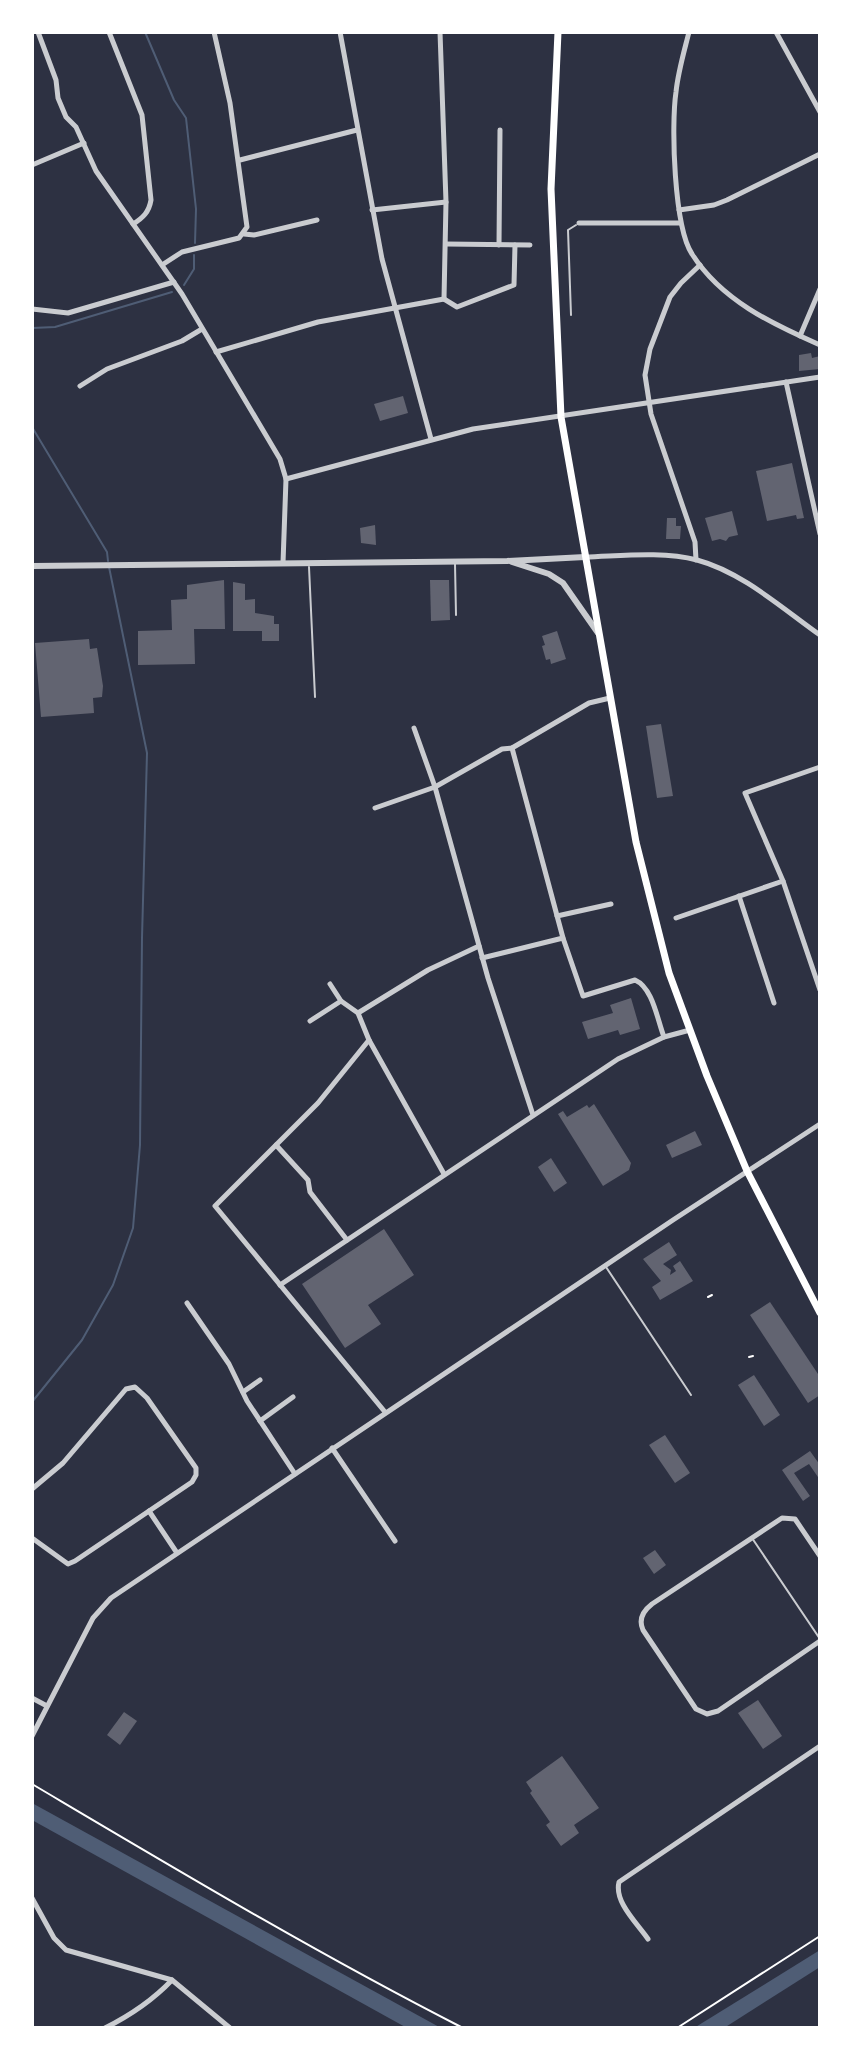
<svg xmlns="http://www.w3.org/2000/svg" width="852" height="2060" viewBox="0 0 852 2060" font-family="'Zilla Slab',serif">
	<rect width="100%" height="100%" fill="#2d3142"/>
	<g fill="#4f5d75">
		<path d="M32 1803 441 2028H407L32 1820Z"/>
		<path d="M820 1950V1967L724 2028H694Z"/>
	</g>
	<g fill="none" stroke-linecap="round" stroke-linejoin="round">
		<g stroke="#4f5d75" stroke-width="2">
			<path d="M145 32 174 100 186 118 196 209 195 243"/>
			<path d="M184 285 194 269V255"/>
			<path d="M32 328 55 327 172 292"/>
			<path d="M32 427 107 552 108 561"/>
			<path d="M32 1402 82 1340 113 1285 133 1228 140 1145 142 938 147 753 109 567"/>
		</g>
	</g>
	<g fill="#626471">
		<path d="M811 353 812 358 820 356V369L799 371V355Z"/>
		<path d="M403 396 408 413 380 421 374 404Z"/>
		<path d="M792 463 804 518 797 519 796 515 767 521 756 471Z"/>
		<path d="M732 511 738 535 729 537 726 541 720 539 712 541 705 518Z"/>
		<path d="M667 518H676V526H681L680 539H666Z"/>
		<path d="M375 525 376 545 361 543 360 528Z"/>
		<path d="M224 580 225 629H194L195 664 138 665V631L172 630 171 600 187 599V585Z"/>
		<path d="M430 580H449L450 620 431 621Z"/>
		<path d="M233 582 245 584V600L255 599V613L274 616V624H279V641H262V631H233Z"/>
		<path d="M557 631 566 659 551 664 550 659 546 660 542 646 545 645 542 636Z"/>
		<path d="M89 639 90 649 97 648 103 686 102 697 93 698 94 713 41 717 35 643Z"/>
		<path d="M661 724 673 796 657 798 646 726Z"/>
		<path d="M631 998 640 1029 620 1035 618 1030 588 1039 582 1022 613 1013 610 1005Z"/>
		<path d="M594 1104 631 1163 629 1170 603 1186 558 1114 563 1111 567 1117 587 1105 589 1108Z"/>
		<path d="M695 1131 702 1145 672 1158 666 1145Z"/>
		<path d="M551 1158 567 1183 554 1192 538 1167Z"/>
		<path d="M384 1229 414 1275 368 1305 381 1324 345 1348 302 1284Z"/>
		<path d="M669 1242 677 1255 663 1264 671 1270 670 1275 676 1271 673 1266 680 1261 693 1281 660 1300 652 1287 661 1281 643 1259Z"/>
		<path d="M770 1302 820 1377V1395L808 1403 750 1315Z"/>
		<path d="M754 1375 780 1415 764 1426 738 1385Z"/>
		<path d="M665 1435 690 1473 675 1483 649 1445Z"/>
		<path d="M810 1451 820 1465V1480L809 1464 794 1473 810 1496 803 1501 782 1470Z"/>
		<path d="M655 1550 666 1565 654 1574 643 1558Z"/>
		<path d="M758 1700 782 1736 763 1749 738 1713Z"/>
		<path d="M124 1712 137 1721 120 1745 107 1735Z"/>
		<path d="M562 1756 599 1808 574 1825 579 1833 561 1846 546 1825 550 1822 530 1793 532 1791 526 1782Z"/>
	</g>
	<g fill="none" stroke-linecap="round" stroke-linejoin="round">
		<g stroke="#fff" stroke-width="2">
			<path d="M708 1297 712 1295"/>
			<path d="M749 1357 753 1356"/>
			<path d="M32 1784C174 1868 316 1953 463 2028"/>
			<path d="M677 2028 820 1936"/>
		</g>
		<g stroke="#caccd0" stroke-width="2">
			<path d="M571 315 568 230 576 225"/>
			<path d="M455 564 456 615"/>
			<path d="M309 567 315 697"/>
			<path d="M606 1267 691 1395"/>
			<path d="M752 1538 820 1639"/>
		</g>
		<g stroke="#caccd0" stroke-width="5">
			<path d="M38 32 56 80 58 98 66 117 76 127 96 171 182 294 280 459 286 479 283 563"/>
			<path d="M109 32 142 115 151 200C149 212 143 218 133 224"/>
			<path d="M340 32 382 259 431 439"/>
			<path d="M440 32 446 202 444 299"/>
			<path d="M689 32C684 52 678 72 676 92 671 125 674 227 692 254 721 300 772 324 820 345"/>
			<path d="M776 32 820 112"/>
			<path d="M240 160 357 130"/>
			<path d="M32 165 84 143"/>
			<path d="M372 210 446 202"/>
			<path d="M679 210 714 205 727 200 820 154"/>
			<path d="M579 223H680"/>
			<path d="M244 234 254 235 317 220"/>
			<path d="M446 244 530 245"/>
			<path d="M499 245 500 130"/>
			<path d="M162 265 182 252 239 238 247 227 230 103 214 32"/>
			<path d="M444 299 457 307 514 285 515 245"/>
			<path d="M32 309 68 313 174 282"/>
			<path d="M800 336 820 289"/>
			<path d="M216 352 318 322 444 299"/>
			<path d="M786 382 820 534"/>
			<path d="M80 386 107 369 182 341 202 329"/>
			<path d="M286 479 473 429 820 377"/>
			<path d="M585 557C621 556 662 551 697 560 742 572 783 609 820 635"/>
			<path d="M696 560 695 542 651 414 645 375 650 349 670 297 681 283 700 265"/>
			<path d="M414 728 435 787 488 978 533 1115"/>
			<path d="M512 748 563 938 583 996 635 980C653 988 657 1019 664 1037"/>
			<path d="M820 767 745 793 783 881 820 990"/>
			<path d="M375 808 435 787 502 749 512 748 589 703 610 698"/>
			<path d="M739 896 774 1003"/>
			<path d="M557 916 611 904"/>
			<path d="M676 918 783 881"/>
			<path d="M482 958 563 938"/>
			<path d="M330 984 341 1001"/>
			<path d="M358 1013 428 970 479 946"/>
			<path d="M310 1021 341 1001 358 1013 369 1040 444 1174"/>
			<path d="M369 1040 318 1103 215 1206 385 1412"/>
			<path d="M276 1145 308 1180 310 1192 347 1240"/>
			<path d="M280 1285 618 1059 664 1037 690 1030"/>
			<path d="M187 1303 229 1364 247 1401 295 1474"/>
			<path d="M243 1392 260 1380"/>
			<path d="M260 1421 293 1397"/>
			<path d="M332 1448 395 1541"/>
			<path d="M32 1489 63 1463 126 1389 135 1387 147 1398 196 1468V1475L192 1482 75 1561 68 1564 32 1538"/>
			<path d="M149 1511 177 1553"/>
			<path d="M820 1556 795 1519 782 1518 652 1604C643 1611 638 1619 643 1630L696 1709 707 1714 718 1711 820 1641"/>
			<path d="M32 1698 47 1706"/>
			<path d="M32 1736 93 1618 111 1598 673 1220 820 1124"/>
			<path d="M32 1898 54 1938 66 1950 172 1980 230 2028"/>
			<path d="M648 1939C637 1923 614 1902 619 1882L820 1746"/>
			<path d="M105 2028C131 2015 152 2001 172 1980"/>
		</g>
		<g stroke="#caccd0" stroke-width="6">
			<path d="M512 562 549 574 563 583 598 633"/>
			<path d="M32 566 507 561 585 557"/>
		</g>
		<path stroke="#fff" stroke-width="7" d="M558 32 551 189 561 417 636 842 669 973 707 1076 747 1171 820 1313"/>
	</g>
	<rect width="852" height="2060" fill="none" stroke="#ffffff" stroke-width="68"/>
</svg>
